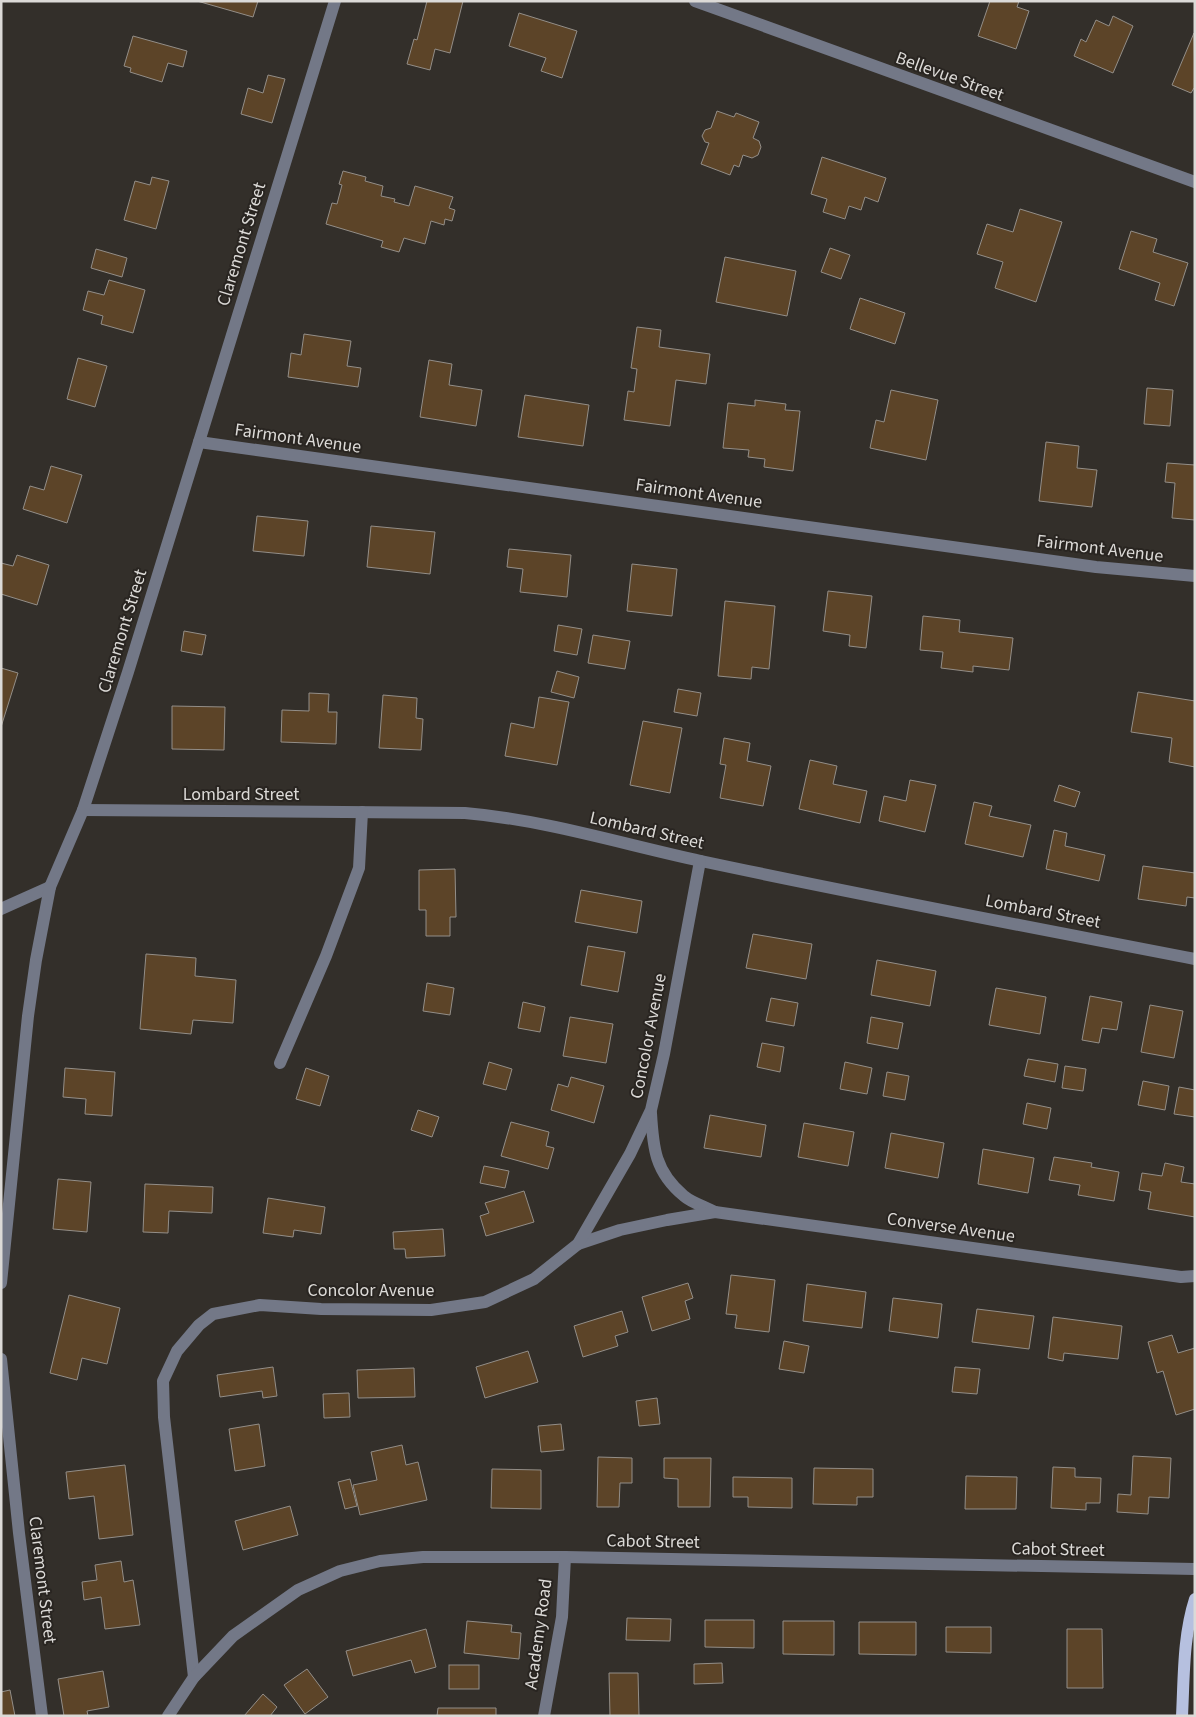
<svg xmlns="http://www.w3.org/2000/svg" width="1196" height="1717" viewBox="0 0 1196 1717" font-family="'Source Sans 3',sans-serif">
	<rect width="100%" height="100%" fill="#332f2a"/>
	<g fill="#5c4428" stroke="#938e88">
		<path d="M197 1H258L253 17Z"/>
		<path d="M427 1H463L450 53 435 49 430 70 407 64 414 39 417 40Z"/>
		<path d="M990 1H1019L1017 7 1029 11 1016 49 978 36Z"/>
		<path d="M519 13 577 31 562 78 541 71 546 58 509 46Z"/>
		<path d="M1113 16 1133 26 1113 73 1074 56 1081 39 1086 42 1096 20 1109 26Z"/>
		<path d="M1194 33 1195 89 1194 88 1191 93 1172 85Z"/>
		<path d="M133 36 187 51 183 67 168 63 162 82 130 72 131 68 124 66Z"/>
		<path d="M268 75 285 79 272 123 241 114 248 88 263 93Z"/>
		<path d="M717 111 734 117 736 113 759 122 753 138 759 141 761 147 758 155 752 158 743 155 739 167 734 165 730 175 701 164 709 143 705 142 702 136 705 130 711 128Z"/>
		<path d="M822 157 886 178 878 202 865 197 861 210 849 206 845 219 823 212 827 199 811 194Z"/>
		<path d="M343 171 366 177 365 181 383 186 381 196 395 199 394 202 409 206 415 186 453 197 449 208 455 210 452 221 445 219 444 225 431 221 425 244 404 238 399 252 381 247 383 241 326 224 332 203 337 204 342 185 339 184Z"/>
		<path d="M152 177 169 181 156 229 124 220 135 181 150 185Z"/>
		<path d="M1020 209 1062 222 1036 302 995 288 1003 262 977 254 987 224 1013 232Z"/>
		<path d="M1131 231 1157 239 1153 252 1188 263 1174 306 1155 300 1160 283 1119 269Z"/>
		<path d="M830 248 850 255 841 279 821 272Z"/>
		<path d="M96 249 127 258 122 277 91 268Z"/>
		<path d="M725 257 796 271 787 316 716 302Z"/>
		<path d="M109 280 145 290 133 333 101 324 103 316 83 310 88 291 104 295Z"/>
		<path d="M860 298 905 313 895 344 850 329Z"/>
		<path d="M637 327 661 330 659 347 710 354 706 384 676 380 670 426 624 420 628 391 634 392 637 369 631 368Z"/>
		<path d="M304 334 351 341 347 366 361 368 358 387 288 377 291 353 301 355Z"/>
		<path d="M78 358 107 366 95 407 67 399Z"/>
		<path d="M429 360 452 364 449 385 482 390 476 426 420 417Z"/>
		<path d="M1147 388 1173 390 1170 426 1144 424Z"/>
		<path d="M891 390 938 400 926 460 870 448 876 420 884 422Z"/>
		<path d="M525 395 589 405 583 446 518 437Z"/>
		<path d="M755 400 786 404 785 410 800 411 793 471 764 467 765 459 748 457 749 450 723 448 728 403 755 406Z"/>
		<path d="M1046 442 1079 446 1077 468 1097 470 1092 507 1039 501Z"/>
		<path d="M1167 463 1195 465V520L1172 518 1175 483 1165 482Z"/>
		<path d="M51 466 82 475 67 523 23 509 30 486 44 490Z"/>
		<path d="M257 516 308 521 304 556 253 551Z"/>
		<path d="M371 526 435 532 430 574 367 567Z"/>
		<path d="M509 549 571 555 567 597 520 592 523 569 507 567Z"/>
		<path d="M17 555 49 565 37 605 1 594V563L13 566Z"/>
		<path d="M632 564 677 569 672 616 627 611Z"/>
		<path d="M828 591 872 596 866 648 849 646 850 635 823 631Z"/>
		<path d="M725 601 775 606 769 669 752 667 751 679 718 676Z"/>
		<path d="M923 616 960 620 959 632 1013 638 1009 670 973 666V672L941 668 943 652 920 650Z"/>
		<path d="M558 625 582 629 577 655 554 651Z"/>
		<path d="M184 631 206 635 202 655 181 651Z"/>
		<path d="M593 635 630 641 625 669 588 663Z"/>
		<path d="M1 668 18 673 1 727Z"/>
		<path d="M557 671 579 677 574 698 551 692Z"/>
		<path d="M678 689 701 693 697 716 674 712Z"/>
		<path d="M1138 692 1195 701V767L1169 762 1172 738 1131 732Z"/>
		<path d="M309 693 329 694 328 712H337L336 744 281 742 282 710 309 711Z"/>
		<path d="M383 695 417 698 416 718 423 719 421 750 379 748Z"/>
		<path d="M539 697 569 702 557 765 505 756 511 723 534 728Z"/>
		<path d="M172 706 225 707 224 750 172 749Z"/>
		<path d="M643 721 682 728 670 793 630 785Z"/>
		<path d="M724 738 750 743 747 761 771 766 763 806 720 798 726 765 720 764Z"/>
		<path d="M810 760 837 766 833 784 867 791 860 823 799 809Z"/>
		<path d="M910 780 936 785 925 832 879 821 884 796 906 801Z"/>
		<path d="M1059 785 1080 792 1075 807 1054 801Z"/>
		<path d="M974 802 992 806 989 816 1031 825 1023 857 965 844Z"/>
		<path d="M1054 830 1067 833 1065 846 1105 855 1099 881 1046 869Z"/>
		<path d="M1143 866 1195 873V898L1187 897 1186 906 1138 899Z"/>
		<path d="M455 869 456 917H450V936H426V910H419V870Z"/>
		<path d="M581 890 642 901 637 933 575 922Z"/>
		<path d="M753 934 812 944 806 979 746 968Z"/>
		<path d="M588 946 625 952 618 992 581 985Z"/>
		<path d="M146 954 196 958 195 976 236 980 233 1023 193 1020 191 1034 140 1029Z"/>
		<path d="M877 960 936 971 930 1006 871 995Z"/>
		<path d="M427 983 454 988 450 1015 423 1011Z"/>
		<path d="M996 988 1046 997 1040 1034 989 1025Z"/>
		<path d="M1090 996 1122 1002 1117 1030 1102 1028 1099 1043 1082 1040Z"/>
		<path d="M771 998 798 1003 794 1026 766 1021Z"/>
		<path d="M523 1002 545 1007 540 1032 518 1028Z"/>
		<path d="M1150 1005 1183 1011 1174 1058 1141 1052Z"/>
		<path d="M570 1017 613 1024 606 1063 563 1056Z"/>
		<path d="M871 1017 903 1023 898 1049 867 1043Z"/>
		<path d="M762 1043 784 1047 780 1072 757 1067Z"/>
		<path d="M1028 1059 1058 1064 1055 1082 1024 1076Z"/>
		<path d="M489 1062 512 1069 506 1090 483 1084Z"/>
		<path d="M845 1062 872 1068 867 1094 840 1089Z"/>
		<path d="M1065 1066 1086 1069 1083 1091 1062 1088Z"/>
		<path d="M65 1068 115 1072 112 1116 85 1114 86 1099 63 1097Z"/>
		<path d="M306 1068 329 1076 320 1106 296 1099Z"/>
		<path d="M887 1072 909 1076 905 1100 883 1096Z"/>
		<path d="M571 1077 604 1086 594 1123 551 1110 558 1084 568 1087Z"/>
		<path d="M1143 1081 1169 1086 1165 1110 1138 1105Z"/>
		<path d="M1179 1087 1195 1090V1117L1174 1114Z"/>
		<path d="M1027 1103 1051 1108 1047 1129 1023 1124Z"/>
		<path d="M418 1110 439 1117 432 1137 411 1130Z"/>
		<path d="M710 1115 766 1125 761 1157 704 1148Z"/>
		<path d="M511 1122 549 1132 546 1146 554 1148 548 1169 501 1156Z"/>
		<path d="M804 1123 854 1132 848 1166 798 1157Z"/>
		<path d="M891 1133 944 1143 938 1178 885 1168Z"/>
		<path d="M983 1149 1034 1158 1028 1193 978 1184Z"/>
		<path d="M1054 1157 1092 1163 1091 1167 1119 1172 1114 1201 1078 1195 1080 1185 1049 1180Z"/>
		<path d="M1165 1163 1184 1167 1181 1182 1195 1184V1217L1148 1209 1151 1192 1139 1190 1142 1173 1162 1176Z"/>
		<path d="M484 1166 509 1171 505 1188 480 1183Z"/>
		<path d="M58 1179 91 1182 87 1232 53 1229Z"/>
		<path d="M145 1184 213 1187 212 1213 169 1211 168 1233 143 1232Z"/>
		<path d="M524 1191 534 1222 486 1236 480 1216 489 1213 485 1203Z"/>
		<path d="M268 1198 325 1207 321 1234 294 1230 293 1237 263 1233Z"/>
		<path d="M443 1229 445 1256 406 1258 405 1249H394L393 1232Z"/>
		<path d="M731 1275 775 1280 769 1332 735 1328 737 1315 726 1314Z"/>
		<path d="M688 1283 693 1298 685 1301 690 1319 652 1331 642 1297Z"/>
		<path d="M807 1284 866 1292 862 1328 803 1321Z"/>
		<path d="M69 1295 120 1308 107 1364 82 1358 77 1380 50 1373Z"/>
		<path d="M893 1298 942 1304 938 1338 889 1331Z"/>
		<path d="M977 1309 1034 1316 1029 1349 972 1342Z"/>
		<path d="M622 1311 628 1332 615 1336 618 1346 583 1357 574 1326Z"/>
		<path d="M1053 1317 1122 1326 1118 1359 1064 1353 1063 1361 1048 1358Z"/>
		<path d="M1172 1335 1178 1353 1195 1348V1409L1176 1415 1163 1371 1157 1373 1148 1342Z"/>
		<path d="M784 1341 809 1346 804 1373 779 1369Z"/>
		<path d="M528 1351 538 1382 485 1398 476 1367Z"/>
		<path d="M273 1367 277 1396 263 1398 262 1391 220 1397 217 1375Z"/>
		<path d="M955 1367 980 1369 977 1394 952 1392Z"/>
		<path d="M414 1368 415 1397 358 1398 357 1370Z"/>
		<path d="M349 1393 350 1417 324 1418 323 1394Z"/>
		<path d="M657 1398 660 1424 639 1426 636 1401Z"/>
		<path d="M259 1424 265 1466 235 1471 229 1429Z"/>
		<path d="M561 1424 564 1450 541 1452 538 1426Z"/>
		<path d="M402 1445 406 1465 418 1462 427 1500 360 1515 353 1485 377 1480 371 1452Z"/>
		<path d="M1133 1456 1171 1458 1169 1498 1149 1497 1148 1514 1117 1512 1118 1494 1131 1495Z"/>
		<path d="M598 1457 632 1458V1483H620L619 1507H597Z"/>
		<path d="M664 1458H711L710 1507H678V1479L664 1478Z"/>
		<path d="M125 1465 133 1535 99 1539 94 1496 69 1499 66 1472Z"/>
		<path d="M1053 1467 1075 1468V1477L1101 1478 1100 1503H1086V1510L1051 1508Z"/>
		<path d="M814 1468 873 1469V1497H857V1505L813 1504Z"/>
		<path d="M492 1469 541 1470V1509L491 1508Z"/>
		<path d="M966 1476 1017 1477 1016 1509H965Z"/>
		<path d="M733 1477 792 1478V1508L748 1507V1497H733Z"/>
		<path d="M350 1479 357 1506 345 1509 338 1482Z"/>
		<path d="M290 1506 298 1535 243 1550 235 1521Z"/>
		<path d="M121 1561 124 1582 133 1580 140 1625 105 1629 101 1597 84 1600 82 1582 97 1580 95 1565Z"/>
		<path d="M627 1618 671 1619 670 1641 626 1640Z"/>
		<path d="M705 1620H754V1648L705 1647Z"/>
		<path d="M467 1621 512 1625 511 1632 521 1633 519 1659 464 1653Z"/>
		<path d="M783 1621H834V1655L783 1654Z"/>
		<path d="M859 1622H916V1655L859 1654Z"/>
		<path d="M946 1627H991V1653L946 1652Z"/>
		<path d="M426 1629 436 1667 415 1673 411 1660 353 1676 346 1651Z"/>
		<path d="M1067 1629H1102L1103 1688H1067Z"/>
		<path d="M722 1663 723 1683 694 1684V1664Z"/>
		<rect x="449" y="1665" width="30" height="24"/>
		<path d="M307 1669 328 1697 305 1714 284 1685Z"/>
		<path d="M103 1671 109 1707 87 1711 88 1716H64L58 1679Z"/>
		<path d="M609 1673H638L639 1716H610Z"/>
		<path d="M10 1690 15 1716H1V1692Z"/>
		<path d="M263 1694 277 1707 270 1716H244Z"/>
		<path d="M438 1708H496V1716H437Z"/>
	</g>
	<g fill="none" stroke-linecap="round" stroke-linejoin="round">
		<g stroke="#737887" stroke-width="12">
			<path d="M695 1 1195 182"/>
			<path d="M199 442 1096 567 1195 576"/>
			<path d="M83 810 465 813C546 820 622 844 701 861 865 896 1030 927 1195 959"/>
			<path d="M1 909 50 887"/>
			<path d="M280 1063 326 956 359 868 362 812"/>
			<path d="M651 1113C653 1148 655 1172 684 1196 692 1203 706 1207 715 1212L1181 1277 1195 1276"/>
			<path d="M578 1244 620 1230 667 1220 715 1212"/>
			<path d="M1 1283 28 1016 36 960 50 887 83 810 128 672 335 1"/>
			<path d="M1 1359 19 1533 42 1716"/>
			<path d="M194 1677 164 1417 163 1381 177 1351 199 1325 213 1314 260 1305 321 1309 431 1310 485 1302 534 1279 578 1244 630 1154 651 1110 664 1054 700 861"/>
			<path d="M168 1716 194 1677 233 1636 298 1590 340 1571 380 1561 423 1557H565L1195 1569"/>
			<path d="M544 1716 562 1617 565 1557"/>
		</g>
		<path stroke="#b6c0df" stroke-width="12" d="M1182 1716C1184 1677 1183 1636 1195 1599"/>
	</g>
	<g text-anchor="middle" stroke-width="4" stroke-linejoin="round" paint-order="stroke">
		<g font-size="18" fill="#dcdad7" stroke="#292521">
			<text transform="translate(950 76) rotate(20)" y="6">Bellevue Street</text>
			<text transform="translate(241 244) rotate(-73)" y="6">Claremont Street</text>
			<text transform="translate(298 438) rotate(8)" y="6">Fairmont Avenue</text>
			<text transform="translate(699 493) rotate(8)" y="6">Fairmont Avenue</text>
			<text transform="translate(1100 548) rotate(7)" y="6">Fairmont Avenue</text>
			<text transform="translate(122 631) rotate(-73)" y="6">Claremont Street</text>
			<text x="241" y="800">Lombard Street</text>
			<text transform="translate(647 830) rotate(13)" y="6">Lombard Street</text>
			<text transform="translate(1043 911) rotate(11)" y="6">Lombard Street</text>
			<text transform="translate(648 1036) rotate(-79)" y="6">Concolor Avenue</text>
			<text transform="translate(951 1227) rotate(8)" y="6">Converse Avenue</text>
			<text x="371" y="1296">Concolor Avenue</text>
			<text transform="translate(653 1541) rotate(1)" y="6">Cabot Street</text>
			<text transform="translate(1058 1549) rotate(1)" y="6">Cabot Street</text>
			<text transform="translate(43 1580) rotate(83)" y="6">Claremont Street</text>
			<text transform="translate(538 1634) rotate(-82)" y="6">Academy Road</text>
		</g>
	</g>
	<rect width="1196" height="1717" fill="none" stroke="#dcdad7" stroke-width="5"/>
</svg>
